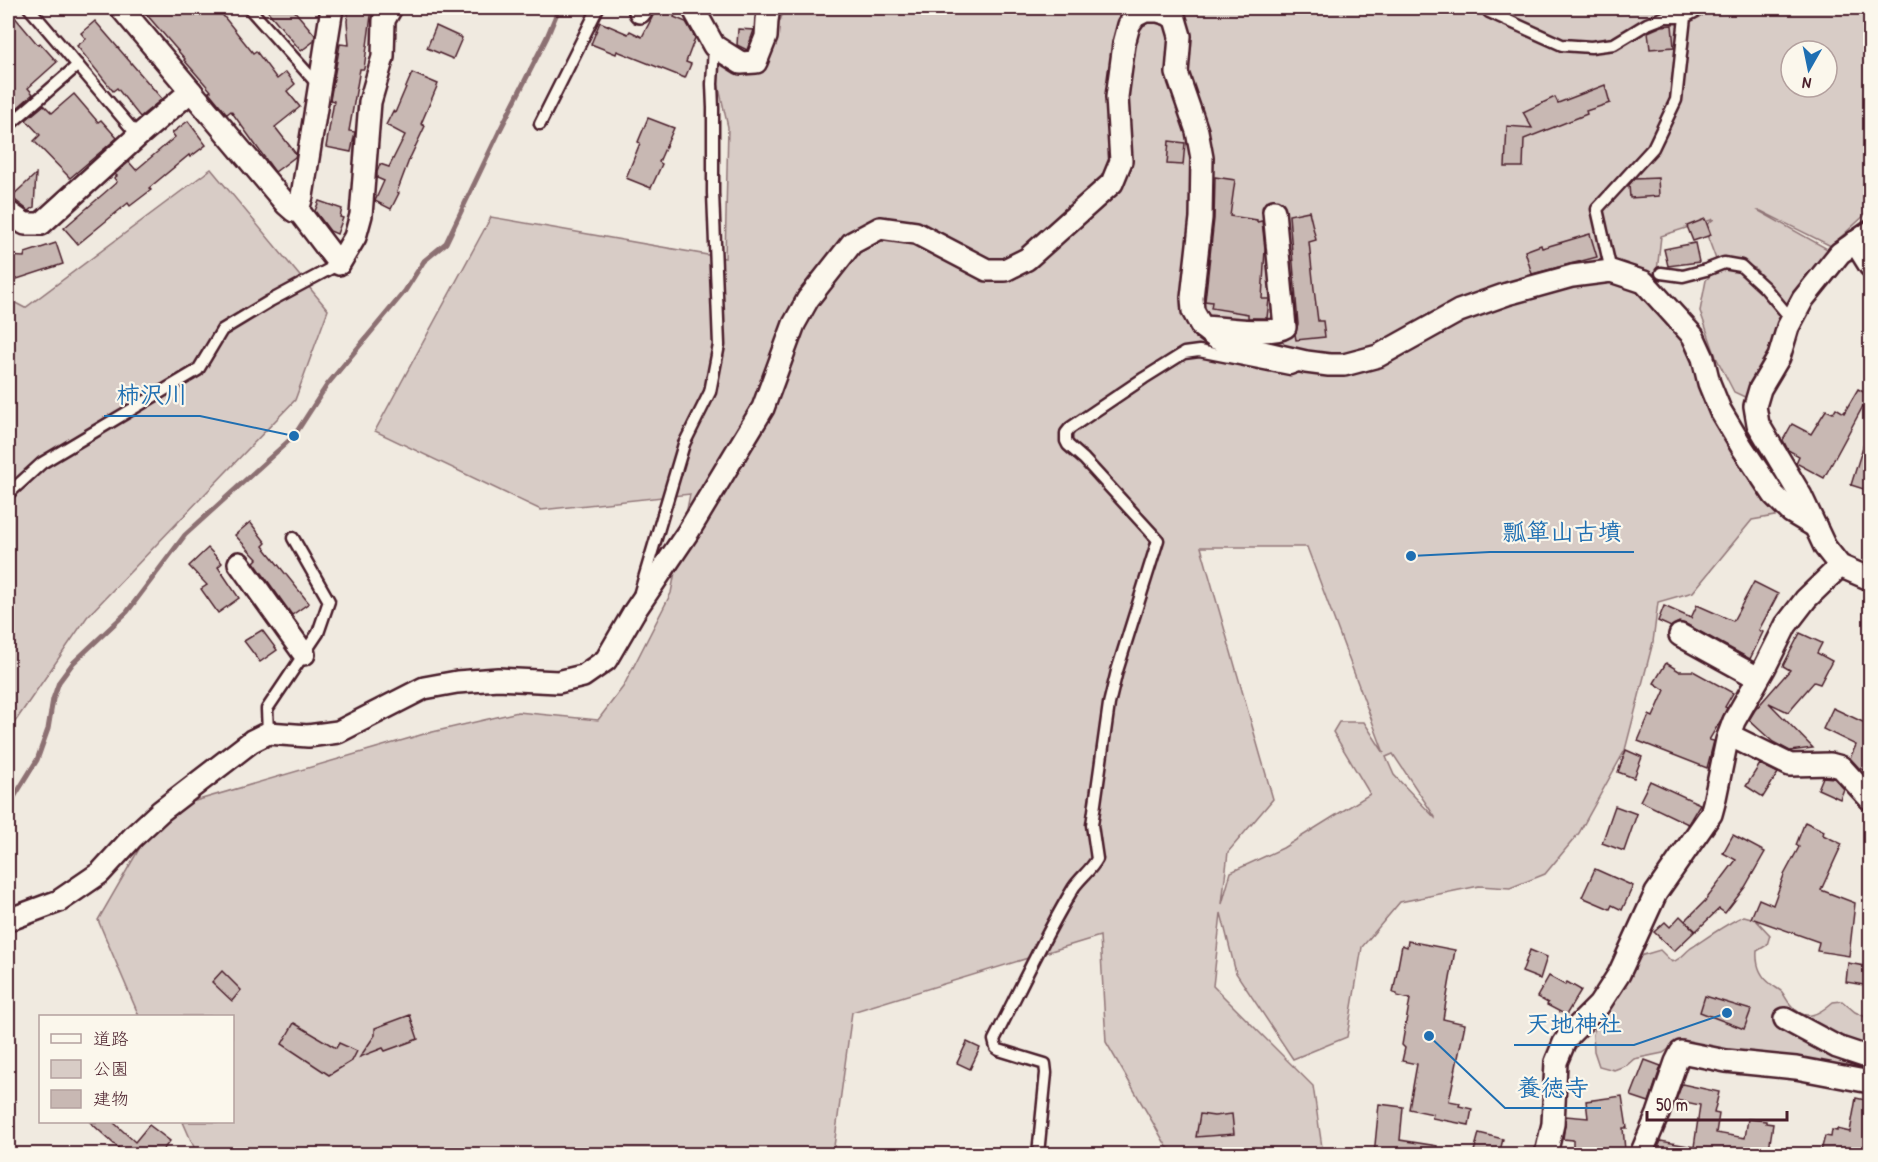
<svg xmlns="http://www.w3.org/2000/svg" width="1878" height="1162" viewBox="0 0 1878 1162" font-family="'Patrick Hand','Klee One',sans-serif">
	<rect width="100%" height="100%" fill="#f0eae0"/>
	<filter id="ink" filterUnits="userSpaceOnUse"><feTurbulence type="fractalNoise" baseFrequency=".0167" numOctaves="2"/><feDisplacementMap in="SourceGraphic" scale="12" xChannelSelector="R" yChannelSelector="G"/><feConvolveMatrix kernelMatrix="1 2 1 2 8 2 1 2 1" color-interpolation-filters="sRGB"/></filter>
	<g filter="url(#ink)">
		<g fill="#d8ccc6" stroke="#917678" stroke-width="1.5" fill-rule="evenodd">
			<path d="M785 8H1870V202L1868 212 1831 246 1761 211H1759L1831 251 1794 316 1781 308 1776 341 1751 400 1734 392 1716 357 1700 311 1706 280 1718 268 1747 269 1762 277 1755 268 1717 262 1704 227 1714 219 1661 236 1655 289 1697 345 1781 515 1752 520 1693 592 1658 602 1653 642 1625 750 1579 833 1545 874 1510 888 1479 886 1400 902 1362 947 1347 1037 1293 1059 1236 973 1221 913 1213 986 1313 1086 1323 1154H1178L1167 1147 1106 1042 1100 936 852 1012 833 1154H197L183 1122H232V1016H139L98 920 161 811 424 734 518 712 598 720 623 687 671 593 690 494 541 510 375 431 491 217 725 258 728 127 717 79 720 58 767 53ZM1791 51H1827V87H1791ZM1201 547H1307L1384 753 1364 722H1339L1333 732 1370 794 1283 848 1231 872 1222 904 1228 852 1273 799ZM1393 754 1435 817V818L1394 775 1386 757Z"/>
			<path d="M211 169 328 310 295 400 87 617 8 732V299L25 308Z"/>
			<path d="M1744 916 1755 919 1770 935 1767 945 1757 951C1756 964 1760 976 1771 984 1774 987 1779 989 1782 992 1785 996 1787 1001 1790 1004 1805 1023 1818 1015 1833 1002L1842 1001 1855 1012 1870 1019V1076L1801 1063 1779 1056 1768 1061 1676 1044 1663 1053 1634 1059 1627 1065 1614 1070 1599 1066 1594 1051 1593 1034 1598 1021 1610 1004 1626 965 1640 956 1660 950 1672 962C1683 958 1683 954 1691 948 1708 937 1725 924 1744 916Z"/>
		</g>
		<g fill="none" stroke-linecap="round" stroke-linejoin="round">
			<path stroke="#8c6f72" stroke-width="5" d="M8 807 37 760 48 729 53 699 59 682 73 663 127 612 185 535 294 436 327 385 405 291 424 261 446 243 499 132 547 37 559 8"/>
		</g>
		<g fill="#c8b8b3" stroke="#4a1f2b" stroke-width="1.5">
			<path d="M141 8H217L253 53 256 51 277 79 286 72 295 84 287 91 300 107 275 127 296 154 295 157 275 172 231 111 227 114 209 92 211 91 184 60 185 59Z"/>
			<path d="M265 8H292L315 35 314 41 301 51Z"/>
			<path d="M349 8H372L364 69H360L349 131 355 132 351 152 326 147 334 101 330 100 340 44 349 45 347 21Z"/>
			<path d="M657 8H678L674 17 686 22 695 38 686 62 691 64 685 78 617 51 616 54 591 44 600 22 628 34 630 31 642 37Z"/>
			<path d="M8 9 38 45 40 43 57 62 28 88 33 94 16 109 8 100Z"/>
			<path d="M95 21 162 99 140 117 117 88 113 91 77 46 86 39 81 33Z"/>
			<path d="M1672 25 1674 47 1650 49 1648 32 1662 26Z"/>
			<path d="M436 26 462 38 453 59 427 48Z"/>
			<path d="M738 29 754 30 747 50 737 45Z"/>
			<path d="M412 73 438 84 421 124 425 126 409 160 397 192 399 193 391 209 375 201 384 181 377 178V172L380 164 389 167 405 135 386 125 393 111 395 113Z"/>
			<path d="M1605 85 1610 103 1586 111 1587 114 1524 139 1523 167H1505L1507 126 1532 128 1523 112 1555 97 1558 103Z"/>
			<path d="M74 94 98 122 101 120 117 138 70 178 34 141 40 135 26 120 44 105 52 113Z"/>
			<path d="M648 118 674 128 659 162 662 164 651 188 626 178 640 143 638 142Z"/>
			<path d="M188 121 206 145 190 157 189 155 149 188 151 190 130 206 128 203 78 244 64 228 117 182 114 178 117 176 115 174 129 162 136 170 175 137 172 133Z"/>
			<path d="M1169 141 1185 143 1183 165 1167 164Z"/>
			<path d="M36 174 34 207 29 211 11 197Z"/>
			<path d="M1215 177 1235 180 1230 216 1257 220V222L1262 221 1265 249 1262 299H1269L1267 318H1248V314L1211 308 1212 302 1205 301 1214 219Z"/>
			<path d="M1658 178 1659 196 1630 198 1629 185 1634 179Z"/>
			<path d="M319 201 342 209 340 217 343 218 337 234 330 231 315 211Z"/>
			<path d="M1309 211 1316 240 1309 242 1314 289 1318 321H1323L1325 337 1296 340 1295 334 1298 324 1289 215Z"/>
			<path d="M1705 219 1711 235 1693 241 1687 226Z"/>
			<path d="M1590 234 1597 257 1532 274 1525 251 1541 245 1542 248Z"/>
			<path d="M56 243 63 264 8 282V256L24 257 25 253Z"/>
			<path d="M1695 243 1699 262 1668 266 1664 249Z"/>
			<path d="M1858 389 1869 395 1824 478 1796 463 1799 456 1788 450 1783 440 1792 424 1811 434 1826 410 1833 413 1836 408 1844 413Z"/>
			<path d="M1867 434 1870 435V491L1851 485Z"/>
			<path d="M250 522 266 543 263 546 309 603 292 615 254 562 257 559 235 535Z"/>
			<path d="M208 548 222 563 218 567 239 598 218 613 201 589 207 585 189 566Z"/>
			<path d="M1754 582 1778 594 1759 630 1763 632 1750 659 1686 624 1679 622 1671 627 1658 621 1664 606 1691 618 1697 605 1733 621Z"/>
			<path d="M262 630 277 650 260 662 244 641Z"/>
			<path d="M1800 633 1822 643 1817 653 1832 661 1820 684 1814 682 1788 712 1769 703 1813 748 1790 751 1773 742 1749 720 1755 710 1790 670 1783 666Z"/>
			<path d="M1666 663 1679 671H1693L1733 693 1725 707 1727 708 1721 720 1709 740 1714 741 1707 768 1638 741 1649 715 1653 717 1665 690 1654 683Z"/>
			<path d="M1833 708 1867 724 1870 716V773L1859 768 1850 758 1856 745 1823 729Z"/>
			<path d="M1626 750 1642 757 1634 778 1618 772Z"/>
			<path d="M1760 764 1778 773 1763 797 1746 786Z"/>
			<path d="M1823 777 1834 778 1844 789 1840 799 1818 789Z"/>
			<path d="M1650 781 1700 804 1688 824 1640 801Z"/>
			<path d="M1615 806 1637 814 1624 851 1602 843Z"/>
			<path d="M1805 822 1824 831 1823 835 1842 844 1821 890 1855 903 1849 956 1817 951 1819 942 1751 918 1759 899 1773 905 1784 875 1799 847 1796 845Z"/>
			<path d="M1733 835 1765 852 1745 887 1725 913 1719 909 1696 931 1685 921 1705 901 1736 860 1723 853Z"/>
			<path d="M1595 869 1633 886 1622 910 1612 905 1610 909 1582 897Z"/>
			<path d="M1680 916 1695 931 1674 951 1654 932 1665 922 1670 927Z"/>
			<path d="M1408 941 1455 950 1443 1019 1465 1024 1449 1101 1460 1103 1459 1106 1472 1109 1469 1125 1432 1118 1433 1114 1409 1109 1417 1064 1402 1061 1405 1048 1402 1045 1410 999 1397 996V994L1393 993 1402 945 1407 947Z"/>
			<path d="M1530 950 1547 957 1540 979 1522 972Z"/>
			<path d="M1848 963 1870 967V986L1846 982Z"/>
			<path d="M222 971 241 990 232 1001 212 982Z"/>
			<path d="M1549 976 1565 985 1567 982 1581 990 1566 1015 1547 1005 1548 1003 1537 997Z"/>
			<path d="M1705 996 1751 1010 1744 1029 1700 1012Z"/>
			<path d="M410 1015 418 1039 385 1051 383 1048 360 1057 375 1035V1028Z"/>
			<path d="M294 1023 336 1048 339 1043 357 1051 352 1061 329 1075 282 1044Z"/>
			<path d="M967 1042 980 1048 970 1069 957 1063Z"/>
			<path d="M1645 1060 1661 1066 1649 1102 1631 1096Z"/>
			<path d="M1682 1084 1719 1092 1714 1113 1719 1114 1716 1133 1745 1138 1748 1119 1766 1121V1123L1773 1124 1769 1149 1763 1147 1762 1155H1655L1661 1141 1694 1147 1700 1105 1676 1100Z"/>
			<path d="M1622 1096 1627 1128H1623L1625 1150 1608 1154 1591 1152V1155H1573V1140L1563 1139 1566 1116 1588 1118 1586 1101Z"/>
			<path d="M1856 1098 1870 1101V1132L1866 1155H1837L1821 1151 1825 1136 1831 1137 1832 1130 1837 1131V1129L1850 1132Z"/>
			<path d="M1379 1104 1403 1107 1400 1140 1437 1146 1436 1155H1374Z"/>
			<path d="M1200 1114 1214 1116 1232 1114 1234 1134 1196 1137Z"/>
			<path d="M90 1122H113L135 1142 149 1125 170 1141 159 1155H126Z"/>
			<path d="M1479 1133 1503 1139 1499 1155H1473Z"/>
		</g>
		<g fill="none" stroke-linecap="round" stroke-linejoin="round">
			<defs>
				<g id="service">
					<path d="M29 8 138 136"/>
					<path d="M249 8 319 86"/>
					<path d="M1487 8 1489 12 1562 45 1591 47 1614 44 1647 24 1665 17H1685"/>
					<path d="M540 124 598 8"/>
					<path d="M8 126 78 65"/>
					<path d="M1611 271 1597 209 1653 148 1676 100 1685 17 1702 8"/>
					<path d="M1661 273 1683 276 1706 270 1724 263 1741 266 1765 288 1792 320"/>
					<path d="M8 494 42 463 198 370 222 330 270 301 339 264"/>
					<path d="M640 592 684 444 710 392 719 345 713 193V108L712 84 714 46"/>
					<path d="M268 733 267 709 318 633 329 601 293 538"/>
					<path d="M1038 1154 1046 1073 1045 1064 999 1050 996 1048 994 1040C1020 989 1044 936 1074 887 1081 877 1091 870 1097 859L1092 825 1109 704 1117 671 1158 540 1084 459 1068 445 1066 441V433L1070 428 1144 378 1184 353 1199 351 1290 369 1298 366"/>
				</g>
				<g id="minor">
					<path d="M121 8 286 204 294 211 298 210 302 196 332 8"/>
					<path d="M693 8 714 46 741 63 756 62 766 37 767 20 769 8"/>
					<path d="M640 12 642 8"/>
					<path d="M298 210 339 264 355 237 361 215 370 102 383 57 384 20 391 8"/>
					<path d="M8 212 25 224H41L138 136 191 91"/>
					<path d="M1870 232 1840 253 1803 299 1788 327 1779 357 1760 389 1755 406 1758 424 1801 496 1825 547 1840 566 1870 579"/>
					<path d="M1855 242 1870 266"/>
					<path d="M1202 327C1221 327 1271 336 1285 327L1274 211"/>
					<path d="M239 563 304 654"/>
					<path d="M1680 635 1758 678"/>
					<path d="M1729 735 1790 765 1830 764 1841 767 1870 799"/>
					<path d="M8 920 59 901 100 873 133 837 161 811 252 741 268 733 308 736 338 732 424 688 457 682 498 679 558 682 583 676 606 660 634 612 688 532 763 408 794 324 808 299 852 243 880 228 916 233 987 270H1005L1027 259 1112 183 1121 161 1117 97 1124 44 1129 25 1135 16 1145 11H1158L1168 14 1175 19 1180 36 1177 73 1197 131 1202 158 1201 218 1192 298 1193 311 1202 327 1216 338 1233 345 1306 362 1329 365H1344L1378 356 1459 311 1507 294 1572 276 1611 271 1644 282 1693 336 1703 358 1709 383 1720 410 1742 447 1774 495 1791 512 1816 527"/>
					<path d="M1785 1019 1837 1047 1870 1058"/>
					<path d="M1546 1154 1553 1124 1556 1062 1564 1043 1570 1034 1599 1005 1619 974 1656 893 1711 814 1714 803 1727 740 1734 721 1765 667 1786 625 1806 599 1840 566"/>
					<path d="M1641 1154 1658 1114 1676 1062 1681 1052 1726 1061 1796 1068 1870 1082"/>
				</g>
			</defs>
			<use href="#service" stroke="#4a1f2b" stroke-width="15"/>
			<use href="#minor" stroke="#4a1f2b" stroke-width="26"/>
			<use href="#service" stroke="#fbf7ec" stroke-width="10"/>
			<use href="#minor" stroke="#fbf7ec" stroke-width="21"/>
		</g>
	</g>
	<path fill="none" stroke="#1f6fb2" stroke-width="2" d="M294 436L200 416H104M1411 556L1490 552H1634M1727 1013L1634 1045H1514M1429 1036L1505 1108H1601"/>
	<g fill="#1f6fb2" stroke="#fbf7ec" stroke-width="2">
		<circle cx="294" cy="436" r="6"/>
		<circle cx="1411" cy="556" r="6"/>
		<circle cx="1727" cy="1013" r="6"/>
		<circle cx="1429" cy="1036" r="6"/>
	</g>
	<g font-size="24" text-anchor="middle" font-weight="bold" fill="#1f6fb2" stroke="#fbf7ec" stroke-width="4.5" stroke-linejoin="round" paint-order="stroke">
		<text x="152" y="403">柿沢川</text>
		<text x="1562" y="540">瓢箪山古墳</text>
		<text x="1574" y="1032">天地神社</text>
		<text x="1553" y="1096">養徳寺</text>
	</g>
	<rect width="1878" height="1162" fill="none" stroke="#fbf7ec" stroke-width="30"/>
	<rect x="15" y="15" width="1848" height="1132" fill="none" stroke="#4a1f2b" stroke-width="2" filter="url(#ink)"/>
	<rect x="39" y="1015" width="195" height="108" fill="#fbf7ec" stroke="#b4a19f" stroke-width="1.5"/>
	<rect x="51" y="1034" width="30" height="9" fill="#fbf7ec" stroke="#b4a19f" stroke-width="1.5"/>
	<text x="93" y="1045" font-size="18" fill="#4a1f2b">道路</text>
	<rect x="51" y="1060" width="30" height="18" fill="#d8ccc6" stroke="#b4a19f" stroke-width="1.5"/>
	<text x="93" y="1075" font-size="18" fill="#4a1f2b">公園</text>
	<rect x="51" y="1090" width="30" height="18" fill="#c8b8b3" stroke="#b4a19f" stroke-width="1.5"/>
	<text x="93" y="1105" font-size="18" fill="#4a1f2b">建物</text>
	<g transform="translate(1809 69) rotate(189)"><circle r="28" fill="#fbf7ec" stroke="#b4a19f" stroke-width="1.5"/>
	<path d="M0-4.5L10 22L0 15L-10 22Z" fill="#1f6fb2"/>
	<text y="-9" font-size="16" font-weight="bold" text-anchor="middle" fill="#4a1f2b">N</text>
	</g>
	<path d="M1647 1111v9h140v-9" fill="none" stroke="#4a1f2b" stroke-width="3"/>
	<text x="1656" y="1111" font-size="18" fill="#4a1f2b" stroke="#fbf7ec" stroke-width="4.5" paint-order="stroke">50 m</text>
</svg>
